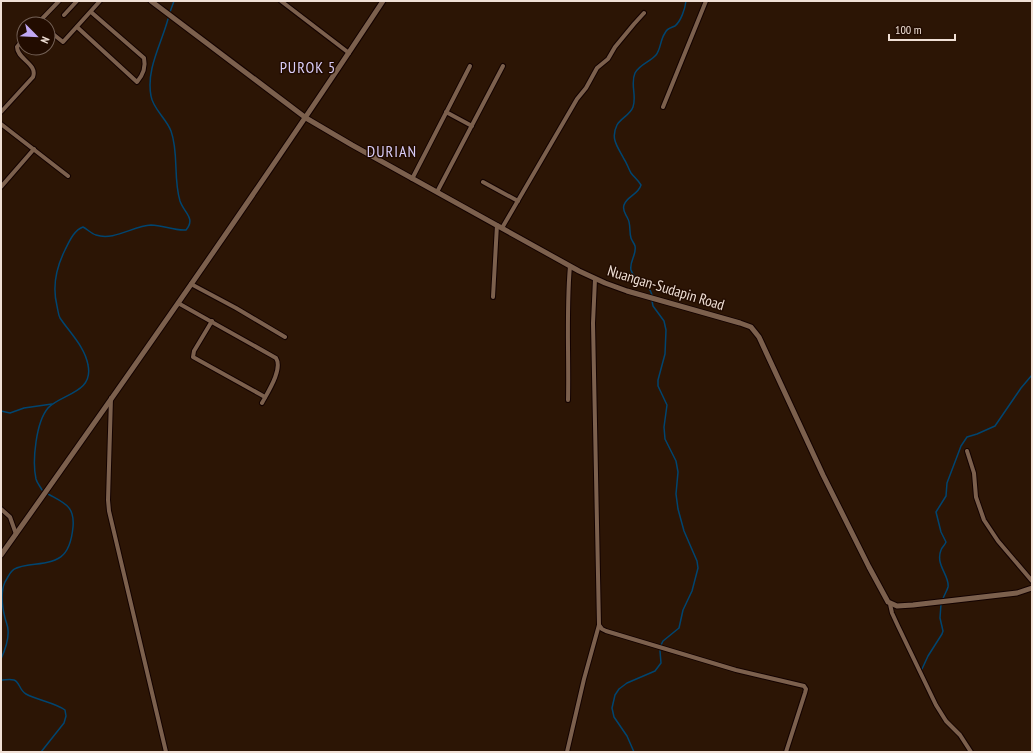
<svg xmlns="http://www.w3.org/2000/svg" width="1033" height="753" viewBox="0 0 1033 753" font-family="'PT Sans Narrow',sans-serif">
	<rect width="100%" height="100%" fill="#2c1505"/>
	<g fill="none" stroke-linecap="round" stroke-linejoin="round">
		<g stroke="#004570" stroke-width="1.5">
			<path d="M170 12 174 1"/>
			<path d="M652 295C649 282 635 283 631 270 629 262 637 254 635 246 634 243 632 241 631 238 629 232 631 225 628 219 626 214 622 211 624 205 627 196 638 195 641 185 638 180 634 177 631 173 628 168 627 163 624 159 618 147 610 139 617 125 621 118 630 115 633 107 637 96 630 84 635 73 640 64 650 62 656 55 661 49 660 40 665 33 667 28 671 28 675 26 681 21 685 9 686 1"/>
			<path d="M652 301 653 306 664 321 666 330 665 354 658 380V386L667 405 664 427 665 439 676 461 678 472 676 494 678 509 684 531 697 561 698 568 692 591 683 610 679 628 663 641 661 645"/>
			<path d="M1 411 10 413 24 408 52 404"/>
			<path d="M42 490C40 486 37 483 36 479 32 461 36 422 48 408 61 394 94 393 88 365 85 347 70 333 60 318 58 314 58 310 57 306 52 286 56 268 65 250 69 242 74 230 83 227 87 229 92 234 96 235 114 241 133 226 151 225 163 225 174 231 186 230 196 218 184 213 180 201 173 178 179 153 171 131 166 118 153 109 151 96 146 69 161 45 168 19"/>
			<path d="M943 599C944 595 947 591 948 587 950 576 935 565 941 550 942 547 945 545 946 542L941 532 936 512 946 496 947 483 961 446 967 437 977 434 995 426 1021 388 1032 375"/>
			<path d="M1 659C5 650 9 640 8 630 8 626 6 622 5 618 2 606 0 593 5 582 7 579 9 574 12 571 15 567 23 566 29 565 58 562 70 559 73 527 75 506 64 503 48 494"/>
			<path d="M922 669 928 656 942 634 943 631 940 618 941 604"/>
			<path d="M1 680C5 680 10 679 14 680 20 682 19 690 26 694 37 700 56 703 65 710L66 716 64 723 41 752"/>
			<path d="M634 752 627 736 614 717 612 708 615 695 619 689 627 683 655 671 661 663 660 651"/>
		</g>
		<defs>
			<g id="minor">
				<path d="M281 1 349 53"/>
				<path d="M64 15 77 1"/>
				<path d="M37 24 59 1"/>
				<path d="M77 27 137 82C143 75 146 67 144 58L91 12"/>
				<path d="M48 30 63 42 100 1"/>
				<path d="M663 107 706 1"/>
				<path d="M1 112 33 77C38 64 17 59 17 47L24 38"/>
				<path d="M446 112 472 126"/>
				<path d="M1 124 68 176"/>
				<path d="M412 179 470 66"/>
				<path d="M483 182 518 201"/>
				<path d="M1 187 34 149"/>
				<path d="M437 192 503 66"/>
				<path d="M502 228 577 99 586 88 597 68 608 59 615 47 634 24 644 13"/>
				<path d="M191 284 236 308 285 337"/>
				<path d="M493 297 497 225"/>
				<path d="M178 303 276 358C283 369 268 392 262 403"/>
				<path d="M212 321 194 351 193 357 265 397"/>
				<path d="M111 398 108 500 109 511 166 752"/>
				<path d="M568 400C569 355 566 310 570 266"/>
				<path d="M967 451 974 473 976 497 984 520 998 541 1032 581"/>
				<path d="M1 509 10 517 16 534"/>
				<path d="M890 604 892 613 898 626 936 705 946 721 960 735 971 752"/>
				<path d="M599 625 602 629 606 631 736 670 804 686 806 689 805 693 786 752"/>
				<path d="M567 752 584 679 599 625 593 323 595 279"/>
			</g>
			<g id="tertiary">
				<path d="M151 1 306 118 352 145 579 271 605 283 627 291 740 323 751 327 759 337 823 475 869 567 888 602 897 606 913 605 1017 593 1032 588"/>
				<path d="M1 555C131 372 260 188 383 1"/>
			</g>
		</defs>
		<use href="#minor" stroke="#130200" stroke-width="6"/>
		<use href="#tertiary" stroke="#130200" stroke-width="7"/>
		<use href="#minor" stroke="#7c604d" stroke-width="4"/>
		<use href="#tertiary" stroke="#7c604d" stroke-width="5"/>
	</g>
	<g text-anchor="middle" stroke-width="3" stroke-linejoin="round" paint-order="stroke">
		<g font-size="15" fill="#f0e0d6" stroke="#220c00">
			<text transform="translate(666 288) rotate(17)" y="5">Nuangan-Sudapin Road</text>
		</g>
		<g font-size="16" letter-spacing="1" fill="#d9cdf8" stroke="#220c00">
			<text x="308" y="73">PUROK 5</text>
			<text x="392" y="157">DURIAN</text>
		</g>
	</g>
	<rect width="1033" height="753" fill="none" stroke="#f0e0d6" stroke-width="4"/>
	<g transform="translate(36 36) rotate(114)"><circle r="19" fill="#220c00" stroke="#746156"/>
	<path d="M0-3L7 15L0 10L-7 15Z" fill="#c0a8f4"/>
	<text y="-6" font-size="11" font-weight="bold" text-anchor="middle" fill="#f0e0d6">N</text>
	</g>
	<path d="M889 34v6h66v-6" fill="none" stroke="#f0e0d6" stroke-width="2"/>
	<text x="895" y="34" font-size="12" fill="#f0e0d6" stroke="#220c00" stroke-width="3" paint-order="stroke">100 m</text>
</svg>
